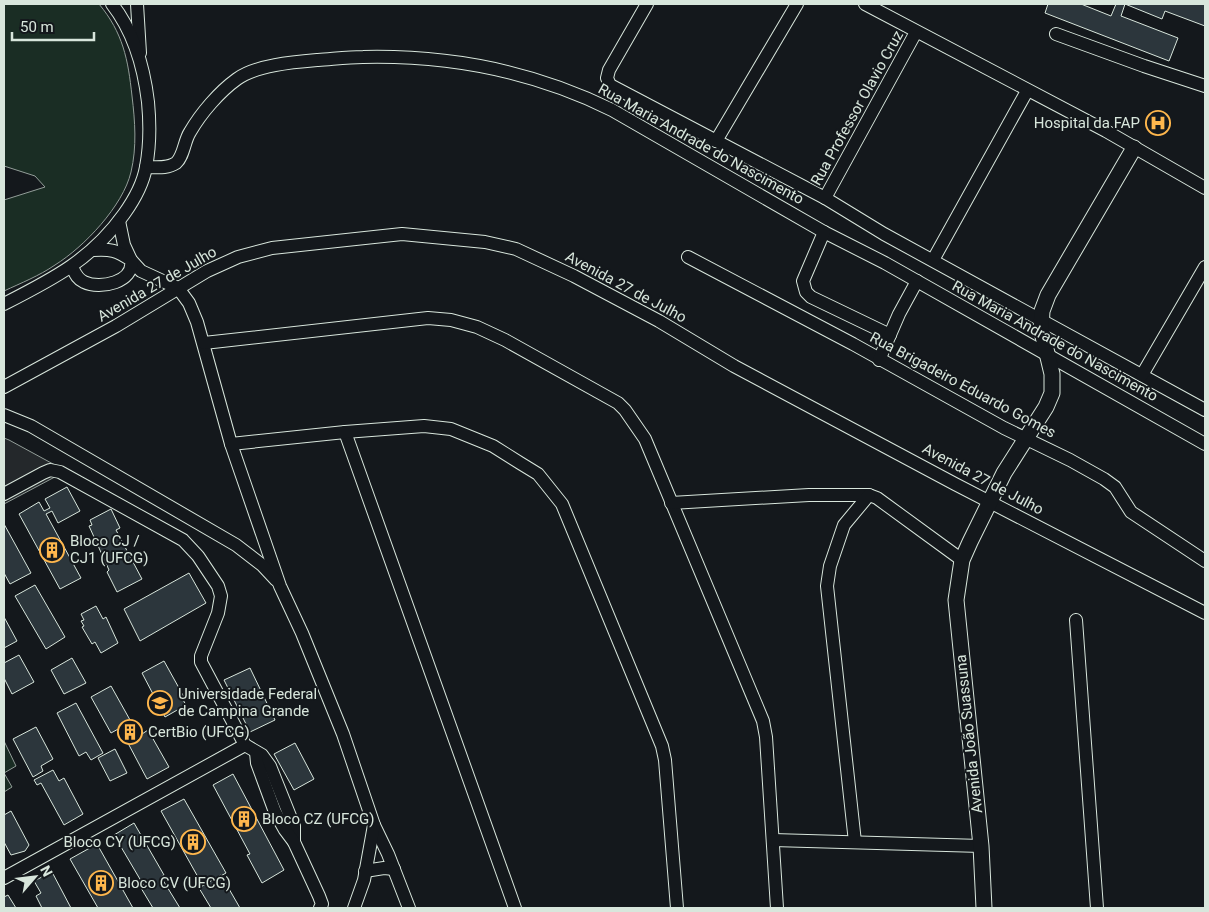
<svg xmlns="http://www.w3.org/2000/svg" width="1209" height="912" viewBox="0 0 1209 912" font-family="Roboto,sans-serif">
	<rect width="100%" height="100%" fill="#14181c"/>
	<g fill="#1a2d24" stroke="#939e99">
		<path d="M4 4H99C123 33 128 59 132 96 135 121 137 147 131 172 123 206 84 247 55 265 39 276 21 283 4 291V200L45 187 35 176 4 166Z"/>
		<path d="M4 741 16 766 4 773 12 787 4 792Z"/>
	</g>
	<path fill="#24282b" stroke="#939e99" d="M4 438 9 440 66 471 4 504Z"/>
	<g fill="#2c363c" stroke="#d8e6dc">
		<path d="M1048 4H1081L1111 16 1116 4H1205V26L1165 11 1162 19 1125 4 1121 16 1178 38 1169 61 1045 13Z"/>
		<path d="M67 487 80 511 58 523 52 511 46 514 81 578 60 589 19 514 39 502 44 511 50 508 45 499Z"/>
		<path d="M111 509 120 528 116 530 142 579 117 592 107 572 109 570 89 526 92 525 90 520Z"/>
		<path d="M4 524 31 573 10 584 4 573Z"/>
		<path d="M189 573 206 603 140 641 124 609Z"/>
		<path d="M35 585 65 637 46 649 15 596Z"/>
		<path d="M96 606 103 619 106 617 118 643 101 653 95 642 92 644 82 627 84 626 81 621 84 620 81 614Z"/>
		<path d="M4 617 17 641 4 648Z"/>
		<path d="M19 655 34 682 12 694 4 678V663Z"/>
		<path d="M72 658 86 683 64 694 51 670Z"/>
		<path d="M164 661 184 697 182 698 186 705 165 717 142 673Z"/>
		<path d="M250 668 275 720 250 732 224 680Z"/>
		<path d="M111 686 139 736 148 730 169 767 147 779 120 728 111 733 91 697Z"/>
		<path d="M76 703 103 753 91 760 86 752 79 756 57 713Z"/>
		<path d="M36 727 53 759 41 766 43 771 33 777 13 739Z"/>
		<path d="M295 743 314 779 294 790 274 754Z"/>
		<path d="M115 749 127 773 110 781 98 758Z"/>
		<path d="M53 770 59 781 64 778 83 814 64 825 41 783 37 785 34 780Z"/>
		<path d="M233 774 284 870 262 883 247 855 250 854 213 785Z"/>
		<path d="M184 799 226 873 203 886 161 811Z"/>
		<path d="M11 811 29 845 25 851 11 855 4 842V815Z"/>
		<path d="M134 823 164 875 161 877 180 908H153L141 888 144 886 114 835Z"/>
		<path d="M97 844 133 908H98L70 859Z"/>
		<path d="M52 872 71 908H42L36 896 41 893 34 881Z"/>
		<path d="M221 875 240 908H211L199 888Z"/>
		<path d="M8 895 16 908H4V897Z"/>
	</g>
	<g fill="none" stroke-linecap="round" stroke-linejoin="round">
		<defs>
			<g id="minor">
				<path d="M137 4 140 53"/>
				<path d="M647 4 609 70 607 78 610 85 825 198 884 234 1205 410"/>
				<path d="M865 4 1106 131 1205 188"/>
				<path d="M1056 34 1144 66 1205 86"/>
				<path d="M716 141 797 4"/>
				<path d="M146 167C156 167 167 169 176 163 184 156 184 141 190 132 201 113 219 92 237 79 256 65 294 62 318 60 333 59 348 57 363 57 451 55 533 71 612 110L824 232 885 263 1205 444"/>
				<path d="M825 198 916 32"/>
				<path d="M119 221 124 245 131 260 141 271 178 288 189 303 197 322 231 444 280 586 302 633 343 734 374 825 388 854 409 908"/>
				<path d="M824 232 803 281 806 292 811 297 890 335"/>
				<path d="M688 257 853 344 1004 428 1070 460 1104 479 1115 487 1131 512 1205 561"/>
				<path d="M933 260 1027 91"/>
				<path d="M72 267C75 273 77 279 84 282 100 290 135 282 131 260 116 250 111 249 93 250"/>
				<path d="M4 304C53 279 91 260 124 214 134 200 143 184 146 167 150 146 150 123 148 102 144 68 133 31 112 4"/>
				<path d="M204 343 428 318 451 320 477 327 505 340 618 403 625 410 645 439 763 721 766 737 777 908"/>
				<path d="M879 360 899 314 917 281"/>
				<path d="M1142 375 1205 267"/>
				<path d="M4 387 116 326 207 271 238 257 272 248 402 234 485 242 516 249 574 276 659 321 734 366 955 484 1205 613"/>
				<path d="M4 415 31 426 236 545 262 565 276 580"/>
				<path d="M345 432 515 908"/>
				<path d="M231 444 345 432 424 426 451 429 493 446 520 463 538 474 562 504 662 746 665 760 677 908"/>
				<path d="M4 494 43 473 50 470 60 472 183 540 198 556 218 586 221 596 218 613 201 656V662L245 745 262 755 270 766 294 826V842"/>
				<path d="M671 503 809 495H869L877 498 962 560"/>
				<path d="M1076 620 1097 908"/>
				<path d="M256 752 257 763 275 812 285 830 294 842 319 896 322 904 320 908"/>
				<path d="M773 840 981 846"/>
				<path d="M855 842 827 586 830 566 844 525 869 495"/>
				<path d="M365 871 384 868 394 869"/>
				<path d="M4 878 245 745"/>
				<path d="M354 908 364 880 374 825"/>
			</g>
			<path id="major" d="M984 908 981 846 956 600 962 560 970 542 1004 473 1046 407 1052 393V374L1041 328 1042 311 1048 295 1134 148"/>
		</defs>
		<use href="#minor" stroke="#d8e6dc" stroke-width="14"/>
		<use href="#major" stroke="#d8e6dc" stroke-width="17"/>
		<use href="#minor" stroke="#14181c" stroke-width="12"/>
		<use href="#major" stroke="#14181c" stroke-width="15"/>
	</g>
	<defs>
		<symbol id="hospital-ring" viewBox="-11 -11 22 22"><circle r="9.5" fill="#14181c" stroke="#ffb74d" stroke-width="1.5"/><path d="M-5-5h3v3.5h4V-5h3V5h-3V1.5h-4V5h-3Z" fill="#ffb74d"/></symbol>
		<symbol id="building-ring" viewBox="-11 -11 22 22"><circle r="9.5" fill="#14181c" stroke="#ffb74d" stroke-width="1.5"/><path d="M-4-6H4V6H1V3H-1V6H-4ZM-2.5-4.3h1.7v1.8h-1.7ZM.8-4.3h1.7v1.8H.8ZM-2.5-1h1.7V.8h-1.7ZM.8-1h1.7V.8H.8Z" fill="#ffb74d"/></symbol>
		<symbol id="university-ring" viewBox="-11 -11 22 22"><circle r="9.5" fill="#14181c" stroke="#ffb74d" stroke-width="1.5"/><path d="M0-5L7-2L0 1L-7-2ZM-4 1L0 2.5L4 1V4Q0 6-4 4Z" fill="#ffb74d"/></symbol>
	</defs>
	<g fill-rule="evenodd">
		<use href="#hospital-ring" x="1144" y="109" width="28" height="28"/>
		<use href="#building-ring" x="38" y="536" width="28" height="28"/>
		<use href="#university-ring" x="146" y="689" width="28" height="28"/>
		<use href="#building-ring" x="116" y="718" width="28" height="28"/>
		<use href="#building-ring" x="230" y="805" width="28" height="28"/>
		<use href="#building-ring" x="179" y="828" width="28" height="28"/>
		<use href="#building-ring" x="87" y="869" width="28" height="28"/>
	</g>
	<g text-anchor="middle" stroke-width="4" stroke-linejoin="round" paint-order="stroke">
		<g font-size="15" fill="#d8e6dc" stroke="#14181c">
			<text transform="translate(857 108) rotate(-61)" y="5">Rua Professor Olavio Cruz</text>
			<text transform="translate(701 144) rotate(29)" y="5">Rua Maria Andrade do Nascimento</text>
			<text transform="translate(157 284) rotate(-30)" y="5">Avenida 27 de Julho</text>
			<text transform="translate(626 287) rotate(28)" y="5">Avenida 27 de Julho</text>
			<text transform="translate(1055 341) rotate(29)" y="5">Rua Maria Andrade do Nascimento</text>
			<text transform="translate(963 385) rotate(28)" y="5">Rua Brigadeiro Eduardo Gomes</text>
			<text transform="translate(983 479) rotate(28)" y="5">Avenida 27 de Julho</text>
			<text transform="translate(969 734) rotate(-96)" y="5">Avenida João Suassuna</text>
		</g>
		<g font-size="15" fill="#d8e6dc" stroke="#14181c" text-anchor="start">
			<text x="1140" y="128" text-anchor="end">Hospital da FAP</text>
			<text x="70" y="546">Bloco CJ /<tspan x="70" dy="17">CJ1 (UFCG)</tspan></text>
			<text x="178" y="699">Universidade Federal<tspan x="178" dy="17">de Campina Grande</tspan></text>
			<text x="148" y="737">CertBio (UFCG)</text>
			<text x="262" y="824">Bloco CZ (UFCG)</text>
			<text x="176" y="847" text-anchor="end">Bloco CY (UFCG)</text>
			<text x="118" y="888">Bloco CV (UFCG)</text>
		</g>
	</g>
	<rect width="1209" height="912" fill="none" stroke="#d8e6dc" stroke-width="10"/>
	<g transform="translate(35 877) rotate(62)" stroke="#14181c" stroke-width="4" paint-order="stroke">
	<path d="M0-4L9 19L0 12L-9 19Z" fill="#d8e6dc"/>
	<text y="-8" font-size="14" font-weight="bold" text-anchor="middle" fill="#d8e6dc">N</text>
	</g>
	<path d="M12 32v8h82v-8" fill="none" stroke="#d8e6dc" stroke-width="2.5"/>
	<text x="20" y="32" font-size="15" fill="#d8e6dc" stroke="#14181c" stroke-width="4" paint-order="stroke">50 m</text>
</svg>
